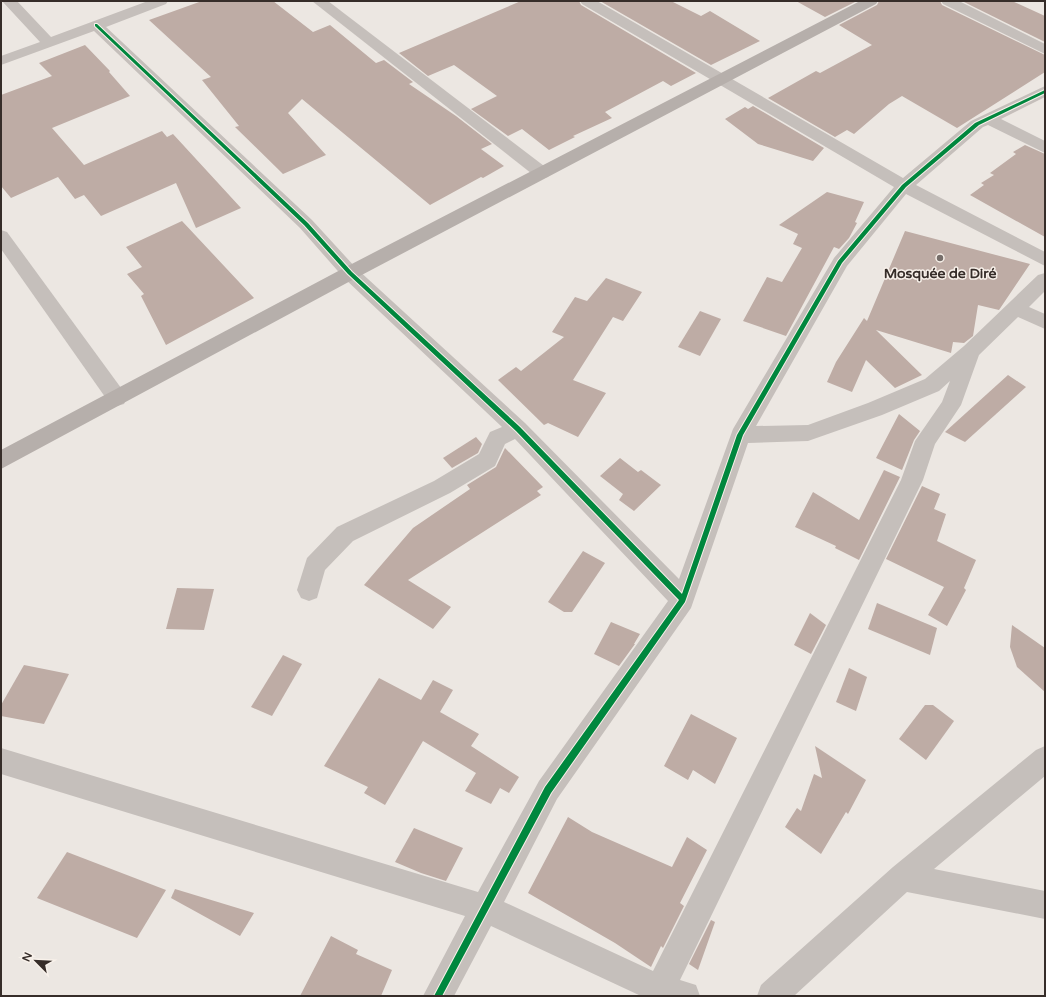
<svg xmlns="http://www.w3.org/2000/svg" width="1046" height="997" viewBox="0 0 1046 997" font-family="'Varela Round',sans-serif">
	<rect width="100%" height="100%" fill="#ece7e2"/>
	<g fill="#beaca5">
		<path d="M202 1H273L313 32 330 25 376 63 384 60 413 82 409 84 456 116 492 144 481 149 504 166 483 178 481 177 430 205 302 99 288 113 326 155 283 174 235 127 239 126 202 80 211 77 149 20Z"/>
		<path d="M521 1H579L581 5 696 73 671 86 663 81 605 112 612 118 573 136 575 137 549 150 522 129 508 136 471 109 497 96 454 65 428 76 399 53Z"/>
		<path d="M600 1H671L701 16 710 11 760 41 711 65Z"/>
		<path d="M796 1H857L825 17Z"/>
		<path d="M879 1H940L942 5 1045 55V72L957 128 902 96 889 104 854 134 847 130 835 137 768 98 816 71 820 73 872 45 839 25 877 5Z"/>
		<path d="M962 1H1012L1045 16V42Z"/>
		<path d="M85 45 110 71 109 72 130 96 52 128 84 165 162 131 167 137 173 134 241 208 196 228 176 183 101 216 84 195 75 199 58 177 11 198 1 186V95L52 76 39 63Z"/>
		<path d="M753 106 824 148 813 161 758 144 725 119 745 107 748 109Z"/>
		<path d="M1025 145 1045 154V237L970 195 984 185 981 183 994 175 990 173 1016 154 1013 152Z"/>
		<path d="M827 192 864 202 855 222 857 223 849 238 839 249 834 247 786 336 743 321 767 277 782 282 802 248 793 244 798 234 779 225Z"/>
		<path d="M182 221 254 298 166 345 141 296 144 294 127 274 142 267 126 247Z"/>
		<path d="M905 231 1030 264 999 310 978 305 973 336 964 343 953 342 951 353 876 330 922 375 895 388 866 360 852 392 827 382 836 362 864 318 867 321Z"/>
		<path d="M606 278 642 292 623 321 613 317 573 380 606 393 578 437 548 423 544 425 498 380 516 367 521 371 564 337 552 332 575 297 587 301Z"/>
		<path d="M700 311 721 319 700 356 678 347Z"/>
		<path d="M1008 375 1026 387 965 442 945 432Z"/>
		<path d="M899 414 920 431 914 440 902 470 876 458Z"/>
		<path d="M476 437 482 444 478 453 452 468 443 458Z"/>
		<path d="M505 448 543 487 537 491 541 495 408 580 451 607 433 629 364 585 413 528 470 489 467 485 496 467Z"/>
		<path d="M620 458 638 472 641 470 661 485 634 511 619 500 623 494 600 476Z"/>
		<path d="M884 470 900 477 859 560 835 548 836 546 795 527 813 492 859 520Z"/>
		<path d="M922 486 940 494 934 509 946 514 937 541 976 560 964 588 966 590 947 626 928 615 944 587 886 559Z"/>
		<path d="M583 551 605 563 572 612H564L548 602Z"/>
		<path d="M177 588 214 589 204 630 166 629Z"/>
		<path d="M877 603 937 628 930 655 868 629Z"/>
		<path d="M810 613 826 625 811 654 794 645Z"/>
		<path d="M611 622 640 634 634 644H635L619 666 594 654Z"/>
		<path d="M1012 625 1045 648V692L1017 667 1010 647Z"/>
		<path d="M283 655 302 664 272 716 251 707Z"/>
		<path d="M24 665 69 674 44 724 1 716V705Z"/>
		<path d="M849 668 867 677 856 711 836 702Z"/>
		<path d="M379 678 421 700 433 680 453 690 440 712 479 734 471 746 519 777 509 793 500 788 491 804 465 791 476 773 423 741 385 805 364 793 368 787 324 766Z"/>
		<path d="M925 705H933L954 721 926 760 899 739Z"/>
		<path d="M691 714 737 738 715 784 693 770 688 780 664 766Z"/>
		<path d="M815 746 866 780 848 814 846 812 821 854 785 827 797 808 801 811 814 774 822 778Z"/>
		<path d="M568 817 592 832 672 867 687 837 707 850 680 903 684 906 663 948 661 946 651 967 615 943 528 893Z"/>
		<path d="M414 828 463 848 446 881 421 873 395 862Z"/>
		<path d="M67 852 166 890 137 938 37 898Z"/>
		<path d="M175 889 254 913 240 936 171 898Z"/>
		<path d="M711 920 715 922 698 970 689 964Z"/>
		<path d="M331 936 358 950 356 954 392 970 381 996H300Z"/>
	</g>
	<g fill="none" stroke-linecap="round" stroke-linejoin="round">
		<g fill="#c5bfbb" fill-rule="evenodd">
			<path d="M2 1H17L51 37 148 1H168L166 4 106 27 312 220 356 268 525 423 679 579 733 429 834 258 894 187 582 4 580 1H597L903 178 971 121 1045 86V97L1001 119 1045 141V153L988 125 983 127 916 185 1045 252V266L906 194 847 266 756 426 808 425 868 403 925 379 964 346 1038 275 1045 273V291L1029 307 1045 314V329L1018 317 979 355 961 405 935 444 923 480 680 980 696 985 700 996H641L491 926 454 996H423L465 916 1 774V748L478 892 539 781 668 601 515 439 505 444 495 466 450 493 353 541 325 570 317 598 309 601 301 598 297 590 307 558 337 527 434 481 479 454 490 432 502 427 344 278 300 228 94 31 1 65V56L40 42ZM950 381 942 402 915 441 901 480 653 971 504 902 557 799 691 608 748 443 808 441 882 415 939 391Z"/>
			<path d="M312 1H328L548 169 550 173 548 177 542 178 536 177Z"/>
			<path d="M941 1H959L1045 44V54L943 4Z"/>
			<path d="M1 230 7 232 124 392 127 398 124 404 117 406 110 404 1 249Z"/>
			<path d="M1045 746V776L934 869 1045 891V919L907 892 794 996H757L761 985 893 867 1036 750Z"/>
		</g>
		<path fill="#b6afab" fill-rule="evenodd" d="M860 1H878L876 4 356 278 1 469V450L344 268Z"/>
		<defs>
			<path id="cycleway" d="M95 24H97L308 223 352 272 520 427 682 594 737 435 838 261 902 185 975 123 1045 90V93L979 125 906 187 842 263 743 435 685 602 551 793 442 996H434L545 787 679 600 516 431 348 274 304 225 95 26Z"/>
		</defs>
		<use href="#cycleway" stroke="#f8f1ea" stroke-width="2"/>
		<use href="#cycleway" fill="#00873e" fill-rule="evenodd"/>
	</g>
	<circle fill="#766e6a" stroke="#f8f1ea" stroke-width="1.5" cx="940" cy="258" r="4"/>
	<g text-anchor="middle" stroke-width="3" stroke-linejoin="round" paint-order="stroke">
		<g font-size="14" font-weight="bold" fill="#362d29" stroke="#f8f1ea">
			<text x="940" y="278">Mosquée de Diré</text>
		</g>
	</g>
	<rect width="1046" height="997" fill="none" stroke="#362d29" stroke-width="4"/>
	<g transform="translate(36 961) rotate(294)" stroke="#f8f1ea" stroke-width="3" paint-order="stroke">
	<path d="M0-3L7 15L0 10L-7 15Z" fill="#362d29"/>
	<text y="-6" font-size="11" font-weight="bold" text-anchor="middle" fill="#362d29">N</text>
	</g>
</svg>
